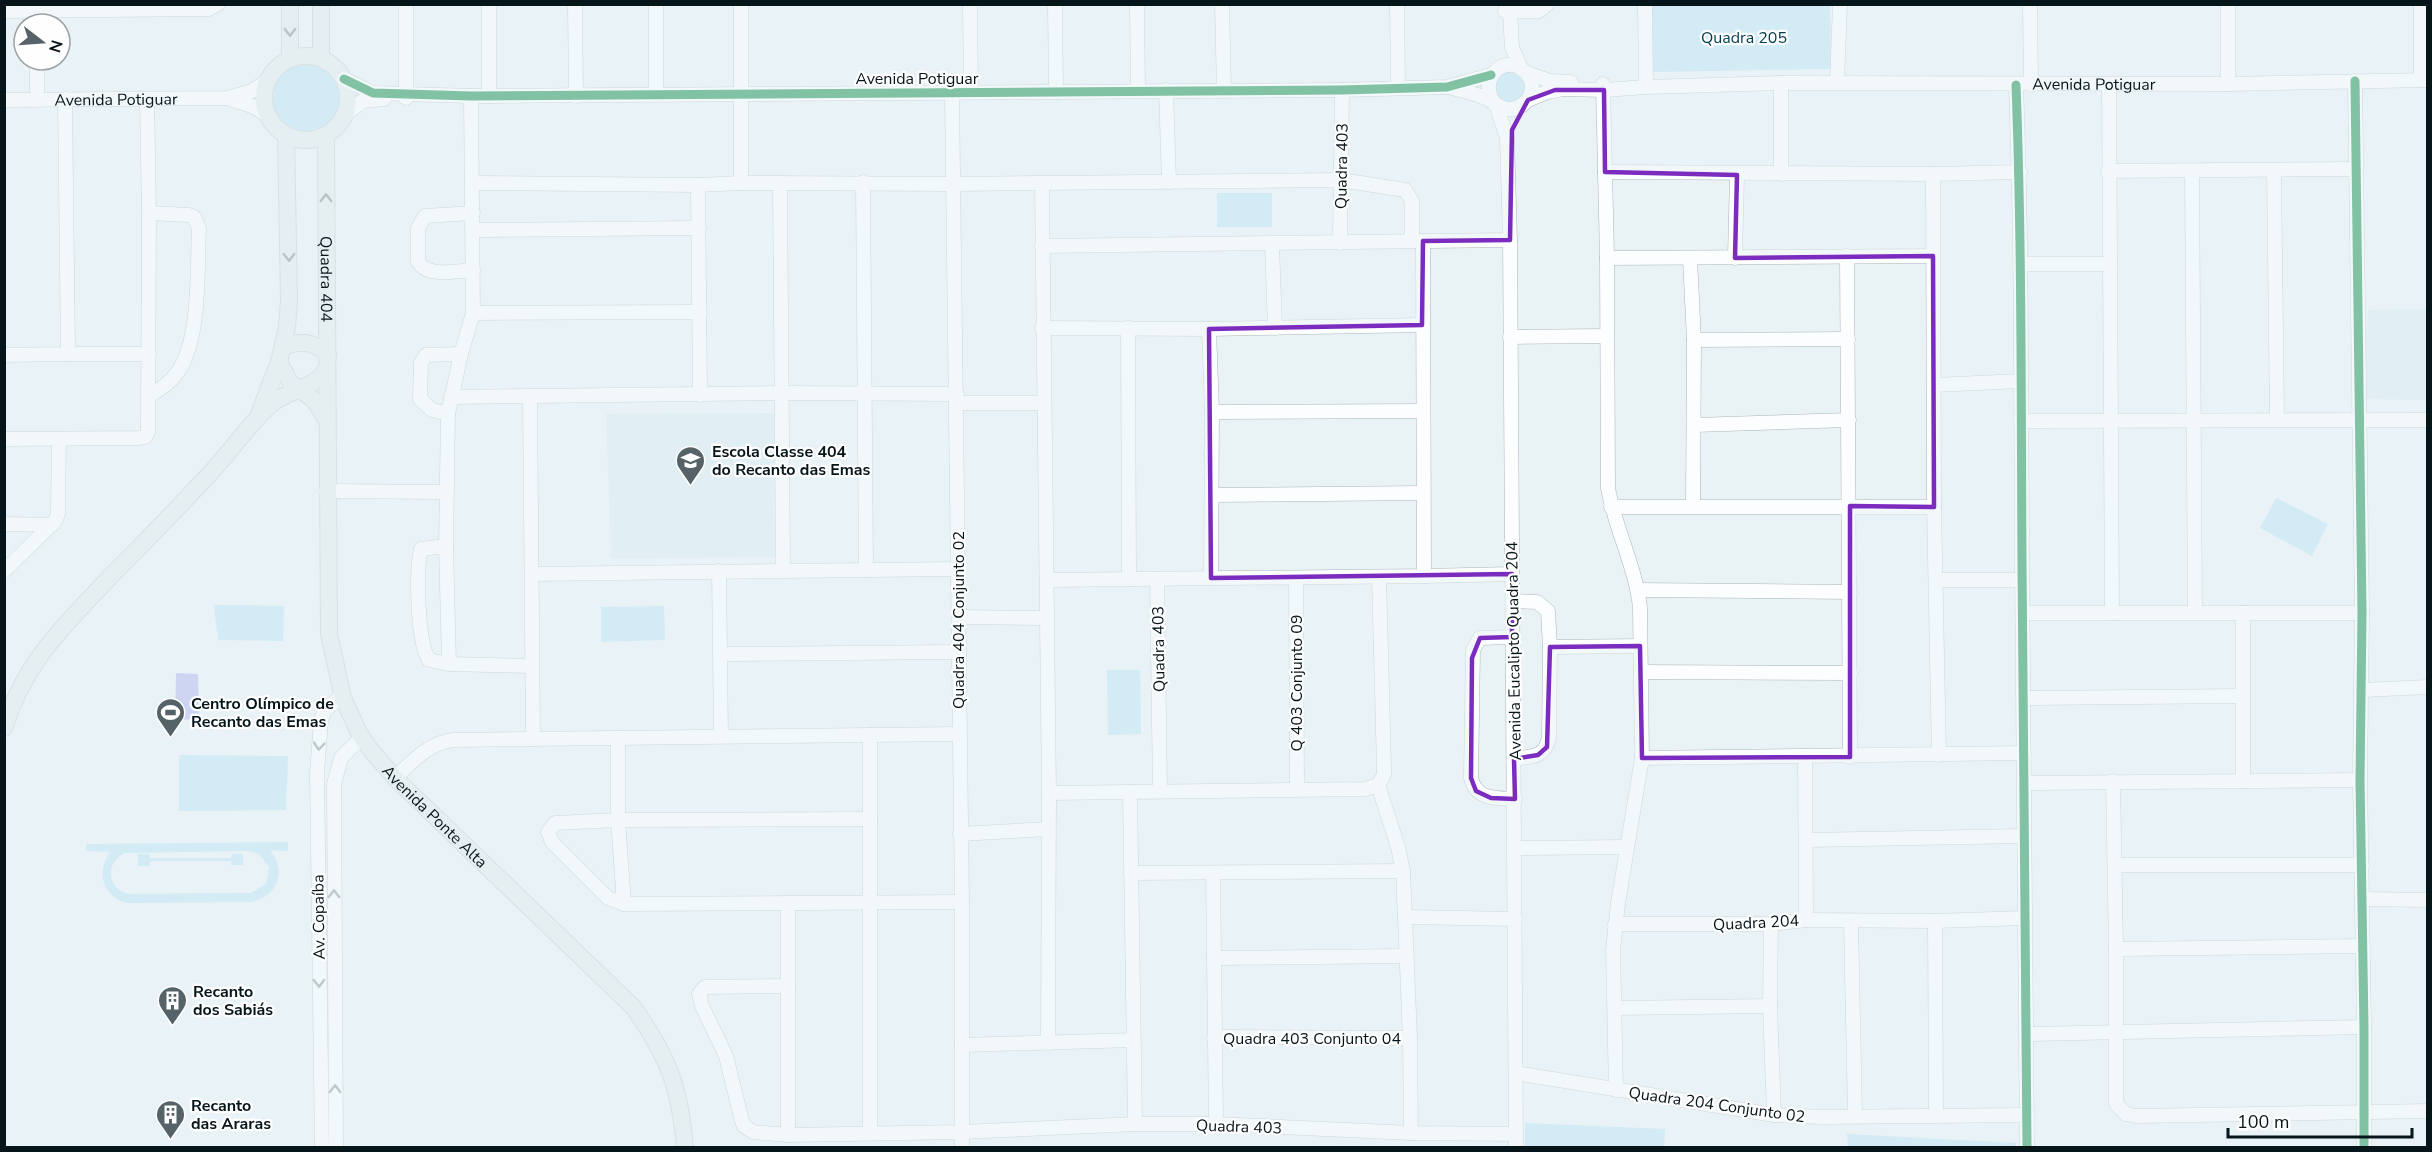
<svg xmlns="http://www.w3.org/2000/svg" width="2432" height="1152" viewBox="0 0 2432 1152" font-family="'Nunito Sans',sans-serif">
	<rect width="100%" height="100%" fill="#e9f2f5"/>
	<g fill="#d8ecf4">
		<path d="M2427 309V400L2362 399 2368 310Z"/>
		<path d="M774 413 775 557 611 559 606 414Z"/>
	</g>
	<g fill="#b8e2f2" fill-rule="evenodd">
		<path d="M1650 5H1830L1831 69 1653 72Z"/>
		<circle cx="307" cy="97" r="37"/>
		<path d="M1508 69 1525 77 1527 92 1513 105 1496 99 1494 78Z"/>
		<rect x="1217" y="193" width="55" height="34"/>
		<path d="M2276 498 2328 524 2312 556 2260 528Z"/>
		<path d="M214 605 284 606 283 641 218 640Z"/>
		<path d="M664 606 665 640 601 642V607Z"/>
		<path d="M1107 670H1140L1141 734 1108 735Z"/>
		<path d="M179 755 288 756 286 810 179 811Z"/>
		<path d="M288 842V851L270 850C288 871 277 897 251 902L126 903C102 895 96 872 110 852L86 851V844ZM248 851 259 854 269 867 266 884 251 893 128 894C106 888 105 863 125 853Z"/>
		<path d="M138 854H149L150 858H231L232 854H243V865H231V861H150L149 866H138Z"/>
		<path d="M1525 1123 1665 1129 1664 1147H1525Z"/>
		<path d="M1847 1134 2016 1143V1147H1848Z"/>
	</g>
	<path fill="#abb2ef" d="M176 673 198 674 199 719 175 720Z"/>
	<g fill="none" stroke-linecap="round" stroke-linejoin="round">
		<defs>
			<g id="minor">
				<path d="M406 4V98"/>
				<path d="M489 4V96"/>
				<path d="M575 4 576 96"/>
				<path d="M656 4V94"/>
				<path d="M970 4 971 92"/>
				<path d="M1055 4 1056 92"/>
				<path d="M1137 4 1138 90"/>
				<path d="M1222 4 1224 91"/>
				<path d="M1397 4 1398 88"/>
				<path d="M1508 4 1510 11 1512 48 1521 68"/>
				<path d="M1645 4 1646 87"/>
				<path d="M2030 4 2031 85"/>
				<path d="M2228 4V84"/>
				<path d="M2421 4V80"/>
				<path d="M4 11 209 9 218 4"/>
				<path d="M1505 11H1539L1547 4"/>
				<path d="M1527 73 1550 81 1571 82"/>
				<path d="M344 79 373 93 471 96 1342 90 1447 87 1491 75"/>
				<path d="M2355 81 2362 613 2360 780 2364 1027V1148"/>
				<path d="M1837 82 1840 4"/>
				<path d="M1603 84 1607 258 1608 488C1615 529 1636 567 1640 608L1642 758 1618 903 1613 950 1616 1090"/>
				<path d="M2109 84 2112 613"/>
				<path d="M2016 85C2022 245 2021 405 2022 565 2024 759 2026 953 2027 1148"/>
				<path d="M1452 88C1463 91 1473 93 1483 97 1491 100 1496 105 1503 108 1517 113 1532 101 1532 87 1532 81 1529 75 1524 71 1505 53 1480 77 1492 100"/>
				<path d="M1166 90 1169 182"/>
				<path d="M952 92 962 902V1148"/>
				<path d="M471 96 473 313 461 354 448 414 446 546 449 664 532 666"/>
				<path d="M230 99 252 106 267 115"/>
				<path id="s1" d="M4 100 228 98 252 91 268 80"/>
				<path d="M37 100V60"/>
				<path id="s2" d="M1528 100 1547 92 1563 89 1604 90 1646 87 1781 83 2228 84 2428 80"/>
				<path d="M1496 105 1507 138 1510 240 1516 1148"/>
				<path d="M344 115 363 101 384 99"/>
				<path d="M2274 170 2277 419"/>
				<path d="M2108 171 2355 169"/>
				<path d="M2192 171 2195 612"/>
				<path d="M1605 172 1933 174 2020 172"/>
				<path d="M1781 174V83"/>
				<path d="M1933 174 1934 507 1939 755"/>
				<path d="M863 182 866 570"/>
				<path d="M472 183 698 185 741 183 954 184 1341 180 1405 190 1412 201V241"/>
				<path d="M741 183V4"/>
				<path d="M780 183 783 570"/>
				<path d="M1042 184 1049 793 1048 1043"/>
				<path d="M698 185 700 395"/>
				<path d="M473 213 425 216 418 228V261C426 278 457 271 473 270"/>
				<path d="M473 230 699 228"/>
				<path d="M1340 243 1342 90"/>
				<path d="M1272 244 1275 328"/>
				<path d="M1042 246 1510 240"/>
				<path d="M1847 256 1850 757"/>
				<path d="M1607 258 1933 256"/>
				<path d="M1735 258 1737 175"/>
				<path d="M1690 259 1694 340 1693 506"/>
				<path d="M2022 264H2109"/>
				<path d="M473 313 700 312"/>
				<path d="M1042 328 1209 329 1422 325"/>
				<path d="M1128 328 1129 579"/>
				<path d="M1209 329 1212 412 1211 578"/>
				<path d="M1510 337 1607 336"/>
				<path d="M1694 340 1848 339"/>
				<path d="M68 354H149"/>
				<path d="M4 355 68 354 65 99"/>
				<path d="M1934 385 2021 381"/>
				<path d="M149 396C160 389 170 383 177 373 201 341 197 268 199 228L194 217 189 215 149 213"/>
				<path d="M451 397 783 393 957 394"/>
				<path d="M530 397 533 739"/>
				<path d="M957 403H1043"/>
				<path d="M1212 412 1422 411"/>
				<path d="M448 414 432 410 420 399 421 363 426 355 461 354"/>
				<path d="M2021 421 2428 420"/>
				<path d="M1694 425 1849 420"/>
				<path d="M4 439 140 438 145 437 148 432 149 213 147 99"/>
				<path d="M326 491 446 492"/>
				<path d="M1212 495 1423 493"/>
				<path d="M1611 507H1934"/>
				<path d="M4 524 52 525"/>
				<path d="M446 546 421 549C416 571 417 642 429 660L449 664"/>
				<path d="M4 571 56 520 58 513 59 439"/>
				<path d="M719 571 721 736"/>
				<path d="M532 574 957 569"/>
				<path d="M1424 576 1512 574"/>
				<path d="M1296 578 1297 789"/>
				<path d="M1157 579 1160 791"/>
				<path d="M1047 580 1424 576 1423 241"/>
				<path d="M1936 580H2022"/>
				<path d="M1638 590 1850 592"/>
				<path d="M1513 601 1537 602 1548 611 1550 647 1549 737C1545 758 1533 756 1514 759"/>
				<path d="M2023 613H2362"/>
				<path d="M2243 613V781"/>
				<path d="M959 617 1046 618"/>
				<path d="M1512 637 1480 638 1473 650 1471 778C1476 800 1496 798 1515 799"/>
				<path d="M1550 647 1640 646"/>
				<path d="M721 654 958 652"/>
				<path d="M1641 672 1850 673"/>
				<path d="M2362 690 2428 687"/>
				<path d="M2024 698 2242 696"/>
				<path d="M618 738V820L624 904"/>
				<path d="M1642 758 2024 753"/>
				<path d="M395 778C412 762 428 743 453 740L958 734"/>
				<path d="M2113 781 2116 949V1104L2126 1114 2136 1116 2428 1111"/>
				<path d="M2026 783 2360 780"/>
				<path d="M1378 785 1398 847 1403 871 1410 1038 1411 1133"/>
				<path d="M1130 792 1135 1124"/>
				<path d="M1049 793 1365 789 1378 785 1384 775V768L1379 577"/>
				<path d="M870 819 618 820 555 823 548 832 552 842 608 898 624 904 962 902"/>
				<path d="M960 834 1048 829"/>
				<path d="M1807 840 2024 836"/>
				<path d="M1516 848 1627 847"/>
				<path d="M2115 865H2362"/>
				<path d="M1131 873 1403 871"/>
				<path d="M1213 873 1216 1124"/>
				<path d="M2362 899 2428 900"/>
				<path d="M788 903V1135"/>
				<path d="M1406 917 1515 919"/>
				<path d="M1806 920 1935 921 2024 918"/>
				<path d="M1851 921 1855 1116"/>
				<path d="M1935 921 1936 1116"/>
				<path d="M1615 924H1771L1806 920 1805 757"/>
				<path d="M1771 924 1770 1006 1774 1115"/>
				<path d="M2116 949 2363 946"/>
				<path d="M1214 958 1407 956"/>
				<path d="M788 986 705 987 699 994 702 1006 726 1056 742 1121 744 1126 753 1132 788 1135 962 1132 1135 1124H1216L1411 1133 1516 1134"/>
				<path d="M1615 1008 1770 1006"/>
				<path d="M2028 1034 2364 1027"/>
				<path d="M1214 1037 1410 1038"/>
				<path d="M962 1045 1133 1040"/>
				<path d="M1516 1073 1774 1115 1822 1117 2027 1115"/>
				<path d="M870 1133V735"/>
				<path d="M322 1148 317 773 321 720 325 710 342 696"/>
				<path d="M336 1148 334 784 341 758 362 737"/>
			</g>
			<g id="major">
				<path d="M321 4V58"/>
				<circle cx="306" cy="98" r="42"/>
				<path d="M290 59V4"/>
				<path id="s3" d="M326 135 329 634 343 698 359 733 370 749 395 778 633 1007C668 1056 680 1087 685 1148"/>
				<path d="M283 348C299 339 315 342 328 355"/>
				<path d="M279 362 290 382 315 401 327 421"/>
				<path d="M260 411 279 362 287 327 289 300 286 135"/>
				<path d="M4 728C25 661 64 626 110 577 141 546 172 514 202 482 226 458 244 430 268 407 286 389 312 391 327 369"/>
			</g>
		</defs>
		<use href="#minor" stroke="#abb7bb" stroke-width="15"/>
		<use href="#major" stroke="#c5cbcd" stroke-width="18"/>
		<use href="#minor" stroke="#fcfdfe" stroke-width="14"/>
		<use href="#major" stroke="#e0ebeb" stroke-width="16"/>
		<defs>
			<g id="cycleway">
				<path d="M344 79 373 93 471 96 1342 90 1447 87 1491 75"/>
				<path d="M2355 81 2362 613 2360 780 2364 1027V1148"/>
				<path d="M2016 85C2022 245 2021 405 2022 565 2024 759 2026 953 2027 1148"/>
			</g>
		</defs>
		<use href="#cycleway" stroke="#fefefe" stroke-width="13"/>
		<use href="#cycleway" stroke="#00873e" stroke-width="9"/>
	</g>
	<defs><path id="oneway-chevron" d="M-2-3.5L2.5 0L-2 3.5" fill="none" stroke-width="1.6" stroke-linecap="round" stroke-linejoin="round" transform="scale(1.5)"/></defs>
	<g stroke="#7e8b8d">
		<use href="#oneway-chevron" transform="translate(290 32) rotate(90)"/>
		<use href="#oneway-chevron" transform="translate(326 198) rotate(-90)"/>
		<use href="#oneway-chevron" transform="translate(289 257) rotate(89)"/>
	</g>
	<g stroke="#8d9597">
		<use href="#oneway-chevron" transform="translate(319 746) rotate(95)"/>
		<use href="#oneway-chevron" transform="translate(334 894) rotate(-90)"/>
		<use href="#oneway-chevron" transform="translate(319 983) rotate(89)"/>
		<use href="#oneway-chevron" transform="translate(335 1089) rotate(-90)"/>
	</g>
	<path d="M0 0H2432V1152H0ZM1555 90H1604L1605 172 1737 175 1735 258 1933 256 1934 507 1850 506V757L1642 758 1640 646 1550 647 1547 747 1538 755 1514 759 1515 799 1491 798 1476 791 1471 778 1472 658 1480 638 1512 637V574L1211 578 1209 329 1422 325 1423 241 1510 240 1512 130 1528 100Z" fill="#e9f2f5" fill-opacity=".55" fill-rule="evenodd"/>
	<path fill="none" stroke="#7b2cbf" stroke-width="4.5" stroke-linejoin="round" d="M1555 90H1604L1605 172 1737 175 1735 258 1933 256 1934 507 1850 506V757L1642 758 1640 646 1550 647 1547 747 1538 755 1514 759 1515 799 1491 798 1476 791 1471 778 1472 658 1480 638 1512 637V574L1211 578 1209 329 1422 325 1423 241 1510 240 1512 130 1528 100Z"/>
	<defs>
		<symbol id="school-pin" viewBox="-11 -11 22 30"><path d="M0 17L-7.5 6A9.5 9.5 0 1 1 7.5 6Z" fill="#556267" stroke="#fefefe"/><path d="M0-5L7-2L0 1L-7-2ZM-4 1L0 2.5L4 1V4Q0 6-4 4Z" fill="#fff"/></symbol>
		<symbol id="stadium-pin" viewBox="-11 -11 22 30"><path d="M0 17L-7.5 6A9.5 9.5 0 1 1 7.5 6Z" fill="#556267" stroke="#fefefe"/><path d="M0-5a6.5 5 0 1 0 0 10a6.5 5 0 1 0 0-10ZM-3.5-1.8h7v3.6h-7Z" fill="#fff"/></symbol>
		<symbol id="building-pin" viewBox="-11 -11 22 30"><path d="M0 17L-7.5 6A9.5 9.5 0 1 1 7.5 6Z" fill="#556267" stroke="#fefefe"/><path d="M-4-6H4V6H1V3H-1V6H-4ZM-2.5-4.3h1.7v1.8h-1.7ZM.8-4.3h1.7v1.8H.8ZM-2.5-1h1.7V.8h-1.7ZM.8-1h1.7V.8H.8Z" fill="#fff"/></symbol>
	</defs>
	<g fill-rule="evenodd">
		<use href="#school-pin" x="674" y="444" width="33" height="45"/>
		<use href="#stadium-pin" x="154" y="696" width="33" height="45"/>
		<use href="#building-pin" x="156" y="984" width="33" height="45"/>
		<use href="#building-pin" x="154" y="1098" width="33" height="45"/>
	</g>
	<g text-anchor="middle" stroke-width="4.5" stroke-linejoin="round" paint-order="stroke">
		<g font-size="16" fill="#003d4d" stroke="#fefefe">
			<text x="1744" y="43">Quadra 205</text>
		</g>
		<g font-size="16" fill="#06151a" stroke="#fefefe">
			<text x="917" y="84">Avenida Potiguar</text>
			<text dy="6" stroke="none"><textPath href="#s2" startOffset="568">Avenida Potiguar</textPath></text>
			<text dy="6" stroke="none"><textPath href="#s1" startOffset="112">Avenida Potiguar</textPath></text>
			<text transform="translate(1341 166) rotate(-89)" y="6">Quadra 403</text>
			<text dy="6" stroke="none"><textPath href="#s3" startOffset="144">Quadra 404</textPath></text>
			<text transform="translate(958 620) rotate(-90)" y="6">Quadra 404 Conjunto 02</text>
			<text transform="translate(1158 649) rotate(-91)" y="6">Quadra 403</text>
			<text transform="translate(1513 651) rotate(-91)" y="6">Avenida Eucalipto Quadra 204</text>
			<text transform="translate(1296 683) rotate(-90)" y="6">Q 403 Conjunto 09</text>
			<text dy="6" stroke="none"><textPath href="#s3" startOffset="716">Avenida Ponte Alta</textPath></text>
			<text transform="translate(318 917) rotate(-91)" y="6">Av. Copaíba</text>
			<text transform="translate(1756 922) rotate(-3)" y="6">Quadra 204</text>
			<text x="1312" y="1044">Quadra 403 Conjunto 04</text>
			<text transform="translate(1717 1104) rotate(8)" y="6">Quadra 204 Conjunto 02</text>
			<text transform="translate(1239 1126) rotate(2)" y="6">Quadra 403</text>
		</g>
		<g font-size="16" font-weight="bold" fill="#06151a" stroke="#fefefe" text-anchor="start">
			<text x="712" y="457">Escola Classe 404<tspan x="712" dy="18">do Recanto das Emas</tspan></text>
			<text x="191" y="709">Centro Olímpico de<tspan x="191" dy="18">Recanto das Emas</tspan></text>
			<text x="193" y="997">Recanto<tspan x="193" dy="18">dos Sabiás</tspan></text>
			<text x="191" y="1111">Recanto<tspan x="191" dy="18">das Araras</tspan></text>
		</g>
	</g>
	<rect width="2432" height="1152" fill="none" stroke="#06151a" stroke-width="12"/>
	<g transform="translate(42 42) rotate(107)"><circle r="28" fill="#fefefe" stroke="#9ba1a3" stroke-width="1.5"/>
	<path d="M0-4.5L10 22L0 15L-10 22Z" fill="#556267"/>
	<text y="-9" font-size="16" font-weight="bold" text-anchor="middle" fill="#06151a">N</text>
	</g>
	<path d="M2228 1128v9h184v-9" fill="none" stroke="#06151a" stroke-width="3"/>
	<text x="2237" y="1128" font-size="18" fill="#06151a" stroke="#fefefe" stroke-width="4.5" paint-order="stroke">100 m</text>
</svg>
